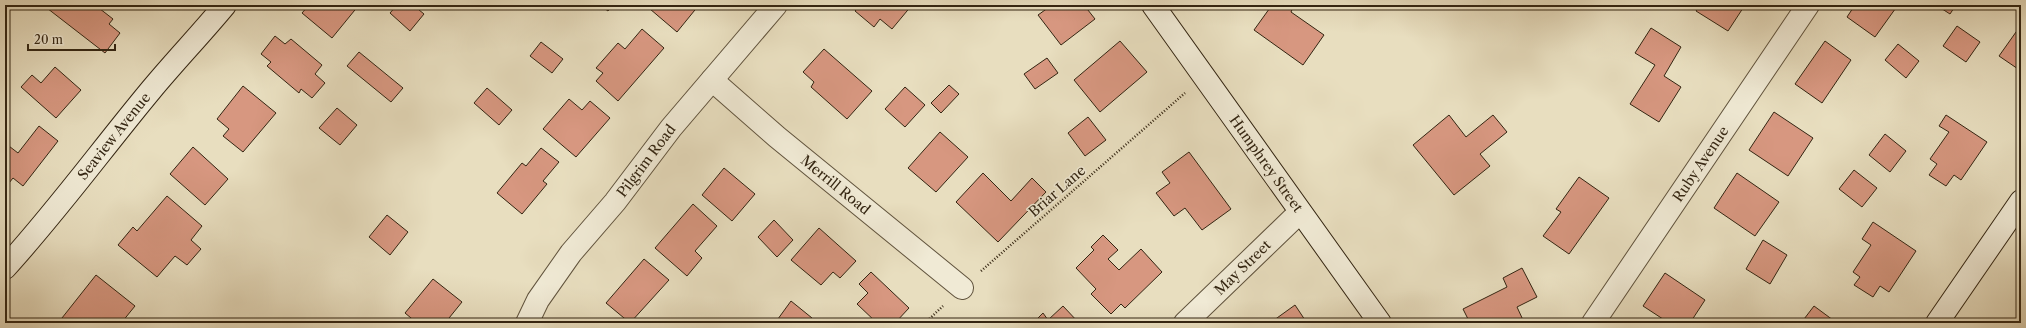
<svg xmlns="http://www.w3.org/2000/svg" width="2026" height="328" viewBox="0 0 2026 328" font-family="'Libre Caslon Text',serif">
	<rect width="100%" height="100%" fill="#e8debf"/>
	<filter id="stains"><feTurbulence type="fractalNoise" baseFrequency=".005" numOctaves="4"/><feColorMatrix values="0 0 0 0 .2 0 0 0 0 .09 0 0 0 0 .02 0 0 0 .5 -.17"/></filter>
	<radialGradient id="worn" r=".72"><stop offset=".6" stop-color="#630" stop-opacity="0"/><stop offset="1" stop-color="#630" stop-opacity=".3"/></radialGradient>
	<g fill="#d79780" stroke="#332512">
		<path d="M43 5H95L113 19 109 24 120 33 105 53Z"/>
		<path d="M309 5H359L332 38 302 13Z"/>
		<path d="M397 5H413L424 14 410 31 390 13Z"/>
		<path d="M600 5H613L608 11Z"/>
		<path d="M653 5H699L677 32 650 9Z"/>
		<path d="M860 5H912L892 29 880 19 874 27 855 11Z"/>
		<path d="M953 5H962L956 9Z"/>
		<path d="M1052 5H1084L1095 19 1061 45 1038 15Z"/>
		<path d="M1272 5H1294L1291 12 1324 35 1303 65 1254 30Z"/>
		<path d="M1700 5H1745L1728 31 1696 11Z"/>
		<path d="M1855 5H1898L1875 37 1847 17Z"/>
		<path d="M1936 5H1956L1950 14Z"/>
		<path d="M2021 16V24L2017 22Z"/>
		<path d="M2021 25V71L1999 56Z"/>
		<path d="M1957 26 1980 42 1966 62 1943 46Z"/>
		<path d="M1651 28 1681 47 1664 76 1681 87 1659 122 1630 104 1655 65 1635 53Z"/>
		<path d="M642 29 664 48 618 101 596 81 603 73 596 68 618 43 625 49Z"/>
		<path d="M275 36 285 44 291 39 322 65 315 74 325 83 312 98 301 89 299 93 267 66 271 62 261 54Z"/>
		<path d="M1120 41 1147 72 1100 112 1074 80Z"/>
		<path d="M1825 41 1851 60 1822 103 1795 84Z"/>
		<path d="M541 42 563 59 552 73 530 56Z"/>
		<path d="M1898 44 1919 61 1906 78 1885 60Z"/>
		<path d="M824 49 872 91 847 119 811 87 814 82 803 72Z"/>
		<path d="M359 52 403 88 391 102 347 66Z"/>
		<path d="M1047 58 1058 73 1035 89 1024 74Z"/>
		<path d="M55 67 81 90 56 118 21 87 32 75 41 83Z"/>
		<path d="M949 85 959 94 941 113 931 103Z"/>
		<path d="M243 86 276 113 243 152 223 136 229 129 217 119Z"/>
		<path d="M905 87 925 105 905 127 885 109Z"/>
		<path d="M487 88 512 110 499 125 474 103Z"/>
		<path d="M569 99 582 110 590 101 610 118 576 157 543 129Z"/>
		<path d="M337 108 357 125 340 145 319 128Z"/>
		<path d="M1774 112 1813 138 1788 176 1749 150Z"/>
		<path d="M1449 115 1466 137 1493 115 1507 132 1480 154 1490 166 1454 195 1413 145Z"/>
		<path d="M1946 115 1987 142 1961 180 1954 175 1946 186 1929 175 1937 164 1930 159 1949 132 1939 126Z"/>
		<path d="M1088 117 1106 140 1085 156 1068 133Z"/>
		<path d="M39 126 58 141 23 186 13 178 5 188V143L18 153Z"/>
		<path d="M940 132 968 157 936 192 908 168Z"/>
		<path d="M1885 134 1906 151 1890 172 1869 155Z"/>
		<path d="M193 147 228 179 205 205 170 174Z"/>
		<path d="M541 148 559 162 543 181 547 184 522 214 497 193 522 163 526 166Z"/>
		<path d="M1189 152 1231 209 1202 230 1185 208 1174 216 1156 193 1170 183 1162 172Z"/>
		<path d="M724 168 755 194 732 221 702 195Z"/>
		<path d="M1854 170 1877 188 1862 207 1839 189Z"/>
		<path d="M983 173 1011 201 1032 178 1046 192 998 242 956 202Z"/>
		<path d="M1737 173 1779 202 1755 236 1714 208Z"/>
		<path d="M1579 177 1609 198 1569 254 1543 236 1561 212 1556 209Z"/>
		<path d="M167 196 202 226 191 240 201 249 187 265 175 256 157 277 118 245 133 227 137 231Z"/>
		<path d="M693 204 717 226 695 251 702 258 687 276 655 248Z"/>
		<path d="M387 215 408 232 390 255 369 237Z"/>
		<path d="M774 220 793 240 777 257 758 237Z"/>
		<path d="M1873 222 1916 251 1889 292 1880 286 1873 297 1854 285 1860 277 1853 272 1871 245 1862 239Z"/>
		<path d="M819 228 856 261 840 278 833 272 821 285 791 260Z"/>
		<path d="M1103 235 1118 250 1108 259 1119 270 1141 249 1162 272 1125 308 1121 304 1111 314 1091 294 1096 289 1076 268 1094 250 1091 247Z"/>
		<path d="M1763 240 1787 255 1770 284 1746 269Z"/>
		<path d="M644 259 669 280 630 323 606 303Z"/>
		<path d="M1522 268 1537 297 1517 307 1523 320 1516 323H1470L1463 309 1507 287 1503 278Z"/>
		<path d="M871 272 909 308 895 323H877L857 304 868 293 859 284Z"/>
		<path d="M1665 273 1705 300 1690 323H1669L1643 306Z"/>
		<path d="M96 275 135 306 122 322 124 323H58Z"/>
		<path d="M433 279 462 302 445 323H417L405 313Z"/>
		<path d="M791 301 812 318 808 323H775Z"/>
		<path d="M1295 305 1307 323H1270Z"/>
		<path d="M1063 306 1079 323H1033L1043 313 1048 320Z"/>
		<path d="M1814 306 1837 323H1801Z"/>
	</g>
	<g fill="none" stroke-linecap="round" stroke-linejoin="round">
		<defs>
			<g id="street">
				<path id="s1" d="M712 80 777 137 962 288"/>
				<path id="s2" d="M527 323 538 300 571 253 615 202 671 128 776 5"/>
				<path id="s3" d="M1185 323 1300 212"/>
				<path id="s4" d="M1593 323 1808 5"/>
			</g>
			<g id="secondary">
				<path id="s5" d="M1153 5 1380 323"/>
				<path id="s6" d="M5 268C57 211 102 149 151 90 175 61 201 34 225 5"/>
				<path d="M1937 323 2021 201"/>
			</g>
		</defs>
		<use href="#street" stroke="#60533d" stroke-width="24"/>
		<use href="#secondary" stroke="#332512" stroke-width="24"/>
		<g stroke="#332512" stroke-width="2.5" stroke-dasharray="1 2" stroke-linecap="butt">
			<path d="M981 271 1185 93"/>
			<path d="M925 323 943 306"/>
		</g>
		<use href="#street" stroke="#f0ead5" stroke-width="22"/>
		<use href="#secondary" stroke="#f0ead5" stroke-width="22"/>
	</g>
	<g text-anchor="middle" stroke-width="3" stroke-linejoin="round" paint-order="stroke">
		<g font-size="14" fill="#332512" stroke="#f0ead5">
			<text dy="5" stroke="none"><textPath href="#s6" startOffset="171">Seaview Avenue</textPath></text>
			<text dy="5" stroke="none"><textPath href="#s2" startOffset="202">Pilgrim Road</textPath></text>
			<text dy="5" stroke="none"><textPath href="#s5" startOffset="195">Humphrey Street</textPath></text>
			<text dy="5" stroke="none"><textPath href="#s4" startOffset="192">Ruby Avenue</textPath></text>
			<text dy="5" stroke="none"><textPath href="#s1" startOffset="162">Merrill Road</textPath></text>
			<text transform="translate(1057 191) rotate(-41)" y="5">Briar Lane</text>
			<text dy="5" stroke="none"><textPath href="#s3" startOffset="80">May Street</textPath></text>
		</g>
	</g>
	<rect width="2026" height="328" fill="none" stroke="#e8debf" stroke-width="20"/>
	<rect x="6" y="6" width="2014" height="316" fill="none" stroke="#332512" stroke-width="2"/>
	<rect x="10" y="10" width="2006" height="308" fill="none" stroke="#332512"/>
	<path d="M28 44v6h87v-6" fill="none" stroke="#332512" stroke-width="2"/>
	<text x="34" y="44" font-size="12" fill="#332512" stroke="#f0ead5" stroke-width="3" paint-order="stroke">20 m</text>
	<rect width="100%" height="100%" filter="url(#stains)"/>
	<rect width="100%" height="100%" fill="url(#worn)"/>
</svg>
